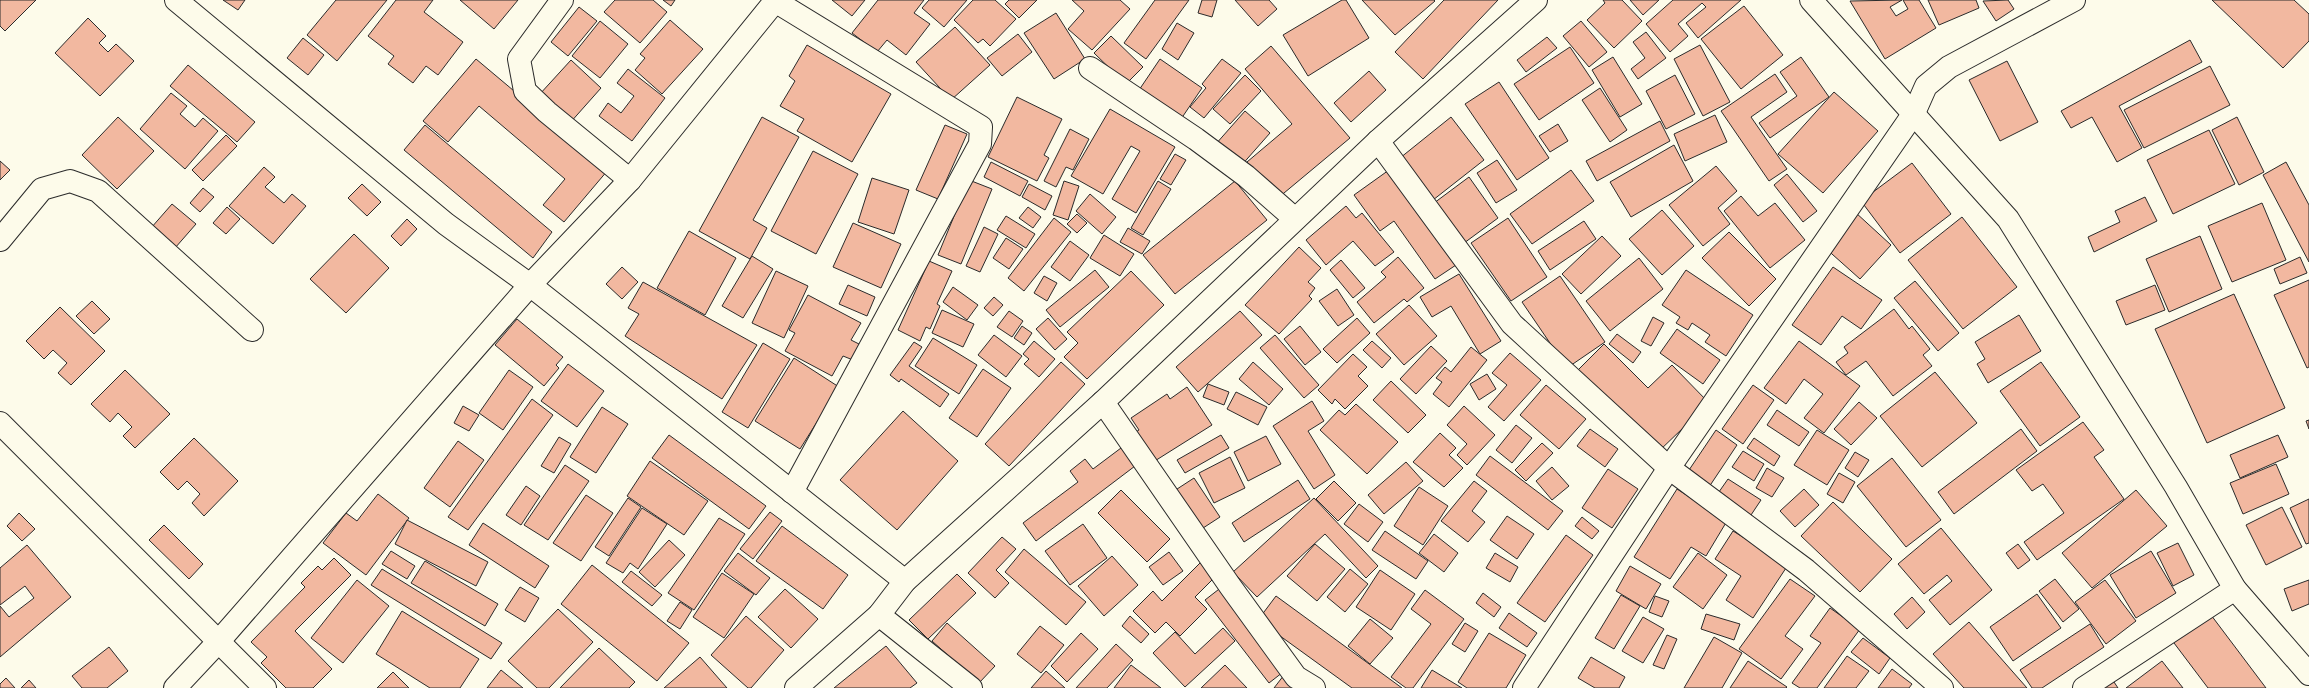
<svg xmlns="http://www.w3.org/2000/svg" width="2309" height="688" viewBox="0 0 2309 688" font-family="'Sofia Sans Condensed',sans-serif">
	<rect width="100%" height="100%" fill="#fdfbea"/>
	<g fill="#f2b8a0" stroke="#2b2b2b">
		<path d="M0 0H36L5 31 0 26Z"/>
		<path d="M223 0H245L238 10Z"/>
		<path d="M336 0H387L337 61 307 35Z"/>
		<path d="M396 0H433L424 12 463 42 438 75 426 66 413 83 388 64 394 56 368 36Z"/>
		<path d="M460 0H518L494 29Z"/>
		<path d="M615 0H653L667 12 640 43 604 12Z"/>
		<path d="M663 0H675L671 6Z"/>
		<path d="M832 0H865L852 16Z"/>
		<path d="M878 0H924L914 13 930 24 906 55 887 40 877 52 852 33Z"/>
		<path d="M929 0H967L944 27 922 8Z"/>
		<path d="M973 0H995L1016 19 990 46 983 39 978 43 954 20Z"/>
		<path d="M1009 0H1037L1019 18 1005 4Z"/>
		<path d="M1072 0H1120L1130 9 1092 50 1068 29 1084 11Z"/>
		<path d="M1155 0H1189L1146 59 1124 43Z"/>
		<path d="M1202 0H1217L1212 17 1198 13Z"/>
		<path d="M1235 0H1269L1277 9 1258 26Z"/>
		<path d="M1342 0H1346L1369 38 1308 76 1283 35Z"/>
		<path d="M1362 0H1434L1435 1 1395 35Z"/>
		<path d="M1444 0H1498L1423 79 1395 52Z"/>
		<path d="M1603 0H1622L1642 21 1614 48 1587 20 1605 3Z"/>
		<path d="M1630 0H1659L1643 15Z"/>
		<path d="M1673 0H1741L1698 38 1686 23 1706 7 1702 3 1678 24 1688 36 1670 52 1646 24Z"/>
		<path d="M1902 0 1890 7 1896 16 1908 9 1903 0H1919L1936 28 1885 59 1850 1Z"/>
		<path d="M1928 0H1976L1979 8 1939 25Z"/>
		<path d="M2008 0 2014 9 1996 21 1983 1Z"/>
		<path d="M2212 0H2294L2309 14V41L2283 68Z"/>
		<path d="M1744 6 1783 55 1741 89 1701 39Z"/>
		<path d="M579 7 597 21 568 56 551 42Z"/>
		<path d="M1056 13 1085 59 1054 79 1024 33Z"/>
		<path d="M88 18 106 36 99 43 108 52 116 44 134 61 100 96 55 53Z"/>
		<path d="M670 20 703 49 662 94 635 70 645 58 640 54Z"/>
		<path d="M600 21 628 44 600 78 572 56Z"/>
		<path d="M1581 21 1607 52 1589 67 1563 36Z"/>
		<path d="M1177 23 1194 33 1178 60 1162 49Z"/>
		<path d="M955 27 990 65 951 100 916 62Z"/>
		<path d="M1646 32 1666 58 1638 79 1631 69 1645 58 1633 42Z"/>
		<path d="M1018 34 1032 52 1002 76 987 58Z"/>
		<path d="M1111 36 1143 67 1126 84 1094 53Z"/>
		<path d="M1547 37 1557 48 1526 72 1517 60Z"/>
		<path d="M303 38 324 55 308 75 287 58Z"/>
		<path d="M2190 40 2202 62 2119 106 2142 148 2117 162 2092 117 2071 128 2061 111Z"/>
		<path d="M807 45 891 94 852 162 797 131 804 119 780 106 795 81 789 76Z"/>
		<path d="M1700 45 1730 102 1703 116 1674 59Z"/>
		<path d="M1271 46 1350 138 1278 198 1247 162 1292 124 1245 69Z"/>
		<path d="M1570 47 1594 83 1539 120 1514 84Z"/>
		<path d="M1613 57 1642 104 1620 117 1592 70Z"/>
		<path d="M1801 57 1829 97 1770 138 1759 123 1797 96 1780 72Z"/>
		<path d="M476 59 608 170 564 222 543 205 565 179 479 106 448 142 423 121Z"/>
		<path d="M1160 59 1202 88 1179 122 1137 93Z"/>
		<path d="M1222 59 1241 73 1204 118 1190 107 1206 88 1202 84Z"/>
		<path d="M571 60 601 88 569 124 539 95Z"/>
		<path d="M2007 61 2038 122 2000 141 1969 80Z"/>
		<path d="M188 65 255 122 237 142 170 86Z"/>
		<path d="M2210 66 2230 105 2144 148 2124 110Z"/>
		<path d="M628 69 665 98 632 141 599 116 608 103 621 113 634 96 617 83Z"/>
		<path d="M1369 71 1386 90 1351 122 1334 103Z"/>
		<path d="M1775 74 1787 92 1751 117 1787 169 1769 181 1721 111Z"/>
		<path d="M1245 75 1261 91 1230 124 1213 109Z"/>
		<path d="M1675 75 1695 114 1666 129 1646 91Z"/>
		<path d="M1499 82 1549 158 1517 180 1465 104Z"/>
		<path d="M1600 88 1627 130 1610 142 1582 100Z"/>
		<path d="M1834 92 1878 131 1823 193 1778 154Z"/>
		<path d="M171 93 187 106 180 114 195 127 203 118 218 131 185 169 140 129Z"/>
		<path d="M1017 97 1062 119 1044 155 1049 158 1037 181 988 157Z"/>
		<path d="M1110 109 1175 147 1136 213 1112 199 1140 151 1131 146 1103 194 1071 176Z"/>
		<path d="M1245 111 1270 133 1240 167 1215 145Z"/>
		<path d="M1715 115 1727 142 1685 161 1674 134Z"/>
		<path d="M118 117 154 151 117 189 82 155Z"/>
		<path d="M762 117 799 137 753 220 767 228 750 259 699 231Z"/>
		<path d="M1451 117 1484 160 1433 200 1400 158Z"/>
		<path d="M2237 117 2264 172 2239 185 2212 130Z"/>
		<path d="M1660 121 1670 141 1597 181 1586 161Z"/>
		<path d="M1558 124 1568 141 1550 152 1539 136Z"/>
		<path d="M425 125 552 232 533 258 404 150Z"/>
		<path d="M945 125 967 134 938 199 916 190Z"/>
		<path d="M1070 129 1089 139 1073 170 1066 167 1056 187 1044 181Z"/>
		<path d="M2209 130 2235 184 2173 214 2147 160Z"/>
		<path d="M226 135 237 146 203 181 192 170Z"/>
		<path d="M1674 145 1693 181 1631 217 1610 182Z"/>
		<path d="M813 151 858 174 816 254 771 231Z"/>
		<path d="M1175 154 1186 160 1171 185 1160 179Z"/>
		<path d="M1497 160 1517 190 1496 203 1477 173Z"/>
		<path d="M0 161 10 170 0 180Z"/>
		<path d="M991 162 1028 181 1020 196 984 177Z"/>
		<path d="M2286 162 2309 205V262L2263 175Z"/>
		<path d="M1912 163 1951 214 1900 253 1861 201Z"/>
		<path d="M1716 166 1737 191 1718 208 1730 224 1703 246 1669 205Z"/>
		<path d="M264 167 275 177 265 187 284 203 292 194 306 206 273 244 229 206Z"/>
		<path d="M1389 170 1456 265 1435 279 1394 221 1380 231 1354 195Z"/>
		<path d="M1571 170 1594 201 1532 244 1510 214Z"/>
		<path d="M1787 174 1817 211 1803 222 1774 185Z"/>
		<path d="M1469 177 1498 218 1460 246 1430 206Z"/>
		<path d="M872 178 909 190 894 234 858 222Z"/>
		<path d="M969 180 992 189 961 264 938 255Z"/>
		<path d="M1064 181 1079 186 1068 220 1053 215Z"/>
		<path d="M1158 181 1171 189 1143 235 1131 228Z"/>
		<path d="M1235 181 1267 220 1175 294 1143 255Z"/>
		<path d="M362 184 381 202 367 216 348 198Z"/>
		<path d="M1029 184 1052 196 1045 210 1022 197Z"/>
		<path d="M203 188 214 197 200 212 190 203Z"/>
		<path d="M1090 194 1116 217 1102 234 1076 211Z"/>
		<path d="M1741 196 1758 216 1775 203 1805 240 1770 268 1724 211Z"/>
		<path d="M2145 197 2157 221 2094 252 2088 237 2120 222 2115 211Z"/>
		<path d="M2262 203 2286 260 2232 282 2208 226Z"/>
		<path d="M172 204 196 224 175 248 151 228Z"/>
		<path d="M1346 206 1356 218 1362 213 1394 252 1375 266 1353 241 1326 265 1306 240Z"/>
		<path d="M227 207 240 219 226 234 213 223Z"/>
		<path d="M1028 207 1041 217 1033 228 1019 218Z"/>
		<path d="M1662 210 1694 246 1662 275 1629 239Z"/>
		<path d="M1855 212 1891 245 1860 279 1823 246Z"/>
		<path d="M1077 214 1087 223 1077 233 1067 224Z"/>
		<path d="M1006 216 1035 234 1026 248 997 230Z"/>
		<path d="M1962 217 2017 287 1963 329 1908 260Z"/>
		<path d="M1054 218 1071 232 1024 291 1008 278Z"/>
		<path d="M1508 218 1547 277 1511 301 1471 243Z"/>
		<path d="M407 219 417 229 401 246 391 236Z"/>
		<path d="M1584 221 1596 239 1550 270 1538 251Z"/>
		<path d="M853 223 901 244 881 288 833 267Z"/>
		<path d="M984 227 998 234 980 272 966 266Z"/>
		<path d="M1128 228 1150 241 1142 254 1120 242Z"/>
		<path d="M689 231 736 258 705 315 657 288Z"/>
		<path d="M1729 232 1776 279 1749 306 1702 258Z"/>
		<path d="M354 234 389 268 346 313 310 279Z"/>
		<path d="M1104 235 1134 254 1120 276 1090 258Z"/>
		<path d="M1602 236 1621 256 1581 294 1562 274Z"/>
		<path d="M2200 236 2222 289 2169 312 2146 259Z"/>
		<path d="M1006 238 1023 249 1009 269 993 258Z"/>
		<path d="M1070 241 1089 255 1070 281 1051 267Z"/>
		<path d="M1299 247 1321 268 1308 282 1315 288 1309 296 1312 299 1279 334 1245 305Z"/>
		<path d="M752 256 773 269 743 318 722 306Z"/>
		<path d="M1398 257 1424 288 1407 302 1404 299 1374 323 1357 302 1386 277 1381 272Z"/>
		<path d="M2300 257 2307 273 2280 284 2274 269Z"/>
		<path d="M1639 258 1663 289 1610 331 1586 301Z"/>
		<path d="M1341 260 1365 288 1353 298 1330 270Z"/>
		<path d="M929 261 952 271 937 304 940 306 930 329 926 327 920 341 898 330Z"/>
		<path d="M622 267 638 282 622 299 606 284Z"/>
		<path d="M1833 267 1882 300 1861 329 1842 316 1821 345 1792 325Z"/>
		<path d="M1095 270 1109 287 1060 327 1046 310Z"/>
		<path d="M1686 270 1753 315 1726 356 1705 342 1710 335 1692 323 1688 330 1676 323 1680 317 1662 305Z"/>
		<path d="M776 271 808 286 784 338 752 323Z"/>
		<path d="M1131 271 1164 305 1087 379 1064 357 1078 343 1067 332Z"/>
		<path d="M1459 274 1501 341 1480 354 1451 306 1432 317 1420 297Z"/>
		<path d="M1044 276 1057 283 1047 301 1034 293Z"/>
		<path d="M1560 276 1605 342 1567 368 1522 302Z"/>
		<path d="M2309 280V367L2307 368 2274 295Z"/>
		<path d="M1915 281 1959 333 1938 351 1894 298Z"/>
		<path d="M643 282 757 345 722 399 625 336 639 314 628 308Z"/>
		<path d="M848 285 875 297 867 316 839 304Z"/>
		<path d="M2155 285 2165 310 2126 325 2116 301Z"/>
		<path d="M953 287 978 305 967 320 943 302Z"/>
		<path d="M1337 289 1354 315 1338 326 1319 301Z"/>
		<path d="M2234 294 2285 408 2207 443 2155 329Z"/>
		<path d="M808 295 861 323 851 340 861 345 853 360 843 356 832 376 785 351 795 333 789 330Z"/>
		<path d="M994 297 1003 305 993 316 984 308Z"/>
		<path d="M92 301 110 319 94 334 76 316Z"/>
		<path d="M1409 305 1437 336 1404 365 1376 334Z"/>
		<path d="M60 307 105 351 71 385 58 373 67 363 53 350 44 359 26 341Z"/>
		<path d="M1894 309 1909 329 1912 326 1930 349 1923 355 1932 366 1893 396 1866 361 1846 375 1836 362 1848 353 1844 347Z"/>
		<path d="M942 310 974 324 963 347 932 333Z"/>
		<path d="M1009 311 1023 321 1012 337 997 327Z"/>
		<path d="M1240 311 1262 335 1198 392 1176 367Z"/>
		<path d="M2019 315 2041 351 1988 383 1977 364 1985 359 1975 342Z"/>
		<path d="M1653 317 1664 323 1651 346 1641 341Z"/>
		<path d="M1048 318 1067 339 1055 350 1036 329Z"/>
		<path d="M1357 318 1370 333 1337 363 1323 349Z"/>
		<path d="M517 319 563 357 556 365 559 368 544 386 495 345Z"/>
		<path d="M1022 326 1032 333 1024 345 1014 338Z"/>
		<path d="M1300 326 1321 352 1305 365 1284 339Z"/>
		<path d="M1677 329 1720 360 1703 384 1660 353Z"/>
		<path d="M1617 334 1641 352 1633 363 1609 344Z"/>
		<path d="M994 335 1022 356 1006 377 978 355Z"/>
		<path d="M1275 335 1319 385 1304 398 1260 348Z"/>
		<path d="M933 338 977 365 959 394 915 366Z"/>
		<path d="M1034 341 1055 359 1039 377 1024 364 1029 359 1023 354Z"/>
		<path d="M1372 341 1391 358 1382 368 1363 350Z"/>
		<path d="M1799 341 1860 386 1824 433 1804 418 1823 394 1804 379 1786 404 1764 388Z"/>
		<path d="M914 342 922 347 909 366 949 394 940 407 901 379 899 382 890 375Z"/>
		<path d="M763 343 790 359 748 428 722 412Z"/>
		<path d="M1604 344 1648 388 1672 365 1709 403 1658 452 1577 371Z"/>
		<path d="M1431 346 1447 361 1416 394 1400 379Z"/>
		<path d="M1471 347 1487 360 1449 407 1433 394 1442 382 1436 378 1445 367 1451 372Z"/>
		<path d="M1510 353 1541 380 1504 421 1488 407 1507 385 1492 373Z"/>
		<path d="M1353 354 1367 367 1358 376 1368 386 1345 409 1335 399 1332 404 1318 390Z"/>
		<path d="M794 358 839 387 800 449 755 421Z"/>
		<path d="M1061 362 1085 384 1009 466 985 444Z"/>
		<path d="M1253 362 1283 389 1269 405 1239 379Z"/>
		<path d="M2041 362 2080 417 2040 446 2000 391Z"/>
		<path d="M568 364 604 391 577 427 541 401Z"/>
		<path d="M983 369 1011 388 977 437 949 418Z"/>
		<path d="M125 370 170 414 135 448 123 436 132 427 118 413 110 422 91 404Z"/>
		<path d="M509 370 533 387 503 430 479 413Z"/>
		<path d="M1935 372 1977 423 1922 467 1880 416Z"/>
		<path d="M1487 374 1496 389 1479 400 1470 384Z"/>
		<path d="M1391 381 1426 415 1408 433 1373 400Z"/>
		<path d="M1208 384 1229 392 1224 405 1203 397Z"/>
		<path d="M1546 385 1586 419 1559 449 1520 415Z"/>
		<path d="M1753 385 1774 400 1743 444 1722 429Z"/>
		<path d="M1187 387 1212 425 1150 464 1131 435 1139 430 1131 418 1167 394 1170 399Z"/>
		<path d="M1236 392 1267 407 1258 425 1227 409Z"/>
		<path d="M532 399 553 415 468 530 448 517Z"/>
		<path d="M1312 401 1324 421 1308 431 1335 475 1314 489 1273 426Z"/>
		<path d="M1859 402 1877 418 1851 445 1834 429Z"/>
		<path d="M1356 404 1398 442 1367 474 1320 430 1339 410 1345 415Z"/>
		<path d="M463 406 479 415 469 431 454 423Z"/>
		<path d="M1464 406 1495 435 1467 465 1457 455 1467 444 1447 425Z"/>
		<path d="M602 407 628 424 596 473 570 457Z"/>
		<path d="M1777 410 1809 432 1799 446 1767 425Z"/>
		<path d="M903 411 958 461 897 530 840 480Z"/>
		<path d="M2309 420V429L2306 421Z"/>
		<path d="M2083 422 2104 450 2094 457 2124 499 2037 560 2024 542 2064 513 2043 484 2032 491 2016 470Z"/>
		<path d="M1516 425 1532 438 1512 463 1496 450Z"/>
		<path d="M1590 429 1618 449 1605 467 1577 446Z"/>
		<path d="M2021 429 2037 451 1954 514 1938 492Z"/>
		<path d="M1716 430 1737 445 1709 487 1687 473Z"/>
		<path d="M1817 430 1849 450 1827 485 1794 465Z"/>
		<path d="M1440 433 1456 448 1449 455 1463 468 1444 487 1413 462Z"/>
		<path d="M669 435 766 506 749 529 652 458Z"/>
		<path d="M1221 435 1229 448 1185 473 1177 460Z"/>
		<path d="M2278 435 2288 457 2240 478 2230 455Z"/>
		<path d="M1266 436 1281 464 1248 481 1234 452Z"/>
		<path d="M559 437 571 444 554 473 541 466Z"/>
		<path d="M194 438 238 481 204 516 192 503 200 494 187 481 178 490 160 472Z"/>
		<path d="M1754 438 1780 456 1774 466 1747 448Z"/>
		<path d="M458 441 484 460 450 507 424 488Z"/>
		<path d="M1542 443 1553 453 1526 481 1515 470Z"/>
		<path d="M1125 445 1139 463 1036 541 1023 523 1078 482 1070 471 1085 459 1093 469Z"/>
		<path d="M1743 451 1764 464 1754 481 1732 467Z"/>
		<path d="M1855 452 1869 460 1858 477 1845 468Z"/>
		<path d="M1490 456 1563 511 1548 530 1476 475Z"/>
		<path d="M1230 457 1245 488 1214 503 1199 473Z"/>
		<path d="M1892 458 1941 520 1906 547 1857 486Z"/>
		<path d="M650 461 708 501 684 535 627 496Z"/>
		<path d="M1406 462 1423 481 1384 514 1368 495Z"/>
		<path d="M2276 464 2289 494 2243 514 2230 483Z"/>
		<path d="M565 465 589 481 548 540 524 525Z"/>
		<path d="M1552 467 1569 486 1552 500 1536 481Z"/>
		<path d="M1767 468 1784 478 1772 497 1756 488Z"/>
		<path d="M1608 469 1638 489 1612 528 1582 508Z"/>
		<path d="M1839 473 1855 482 1843 503 1827 494Z"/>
		<path d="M1194 478 1220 517 1200 530 1174 491Z"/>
		<path d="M1728 479 1761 500 1747 521 1714 499Z"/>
		<path d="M1298 480 1310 499 1244 542 1232 523Z"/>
		<path d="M1334 481 1356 503 1338 521 1316 499Z"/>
		<path d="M1474 481 1487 491 1472 511 1485 522 1468 542 1441 521Z"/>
		<path d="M526 486 540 496 521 525 506 515Z"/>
		<path d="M1419 487 1448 506 1423 545 1394 526Z"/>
		<path d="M1677 489 1727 521 1706 556 1691 547 1670 579 1634 557Z"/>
		<path d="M1804 489 1819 505 1795 527 1780 511Z"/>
		<path d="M1121 490 1170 539 1147 562 1098 513Z"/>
		<path d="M2136 490 2167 526 2092 588 2062 553Z"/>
		<path d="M378 494 409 518 366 575 323 543 346 513 357 521Z"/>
		<path d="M586 495 613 513 581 561 553 543Z"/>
		<path d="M628 498 641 507 609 556 595 547Z"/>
		<path d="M1314 498 1378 566 1366 578 1325 534 1257 597 1233 572Z"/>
		<path d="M2309 499V543L2306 544 2290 508Z"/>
		<path d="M1833 502 1892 559 1860 592 1801 536Z"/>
		<path d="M1359 504 1383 522 1368 542 1344 524Z"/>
		<path d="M2282 507 2302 547 2266 565 2246 525Z"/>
		<path d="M642 508 667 524 638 569 630 563 623 573 606 563Z"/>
		<path d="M770 512 782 521 753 559 740 549Z"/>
		<path d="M19 513 35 529 22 541 7 526Z"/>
		<path d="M1507 516 1534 534 1517 559 1490 540Z"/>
		<path d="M1582 517 1599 531 1592 539 1575 526Z"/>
		<path d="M719 518 745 534 694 610 668 593Z"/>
		<path d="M407 520 488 562 476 586 395 544Z"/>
		<path d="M483 523 549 566 535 588 469 545Z"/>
		<path d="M1083 524 1107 558 1070 585 1045 551Z"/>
		<path d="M164 525 203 564 189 579 149 540Z"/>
		<path d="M782 526 848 575 823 609 756 561Z"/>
		<path d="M1941 528 1992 590 1950 625 1929 600 1952 581 1947 575 1924 594 1898 564Z"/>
		<path d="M1385 531 1428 561 1416 579 1372 550Z"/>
		<path d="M1733 531 1788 565 1753 618 1726 600 1741 576 1715 559Z"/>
		<path d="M1434 534 1458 553 1444 572 1419 553Z"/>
		<path d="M1566 535 1593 555 1545 622 1517 603Z"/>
		<path d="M1002 537 1016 549 996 570 1009 583 995 598 968 573Z"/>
		<path d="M669 540 685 555 655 587 639 572Z"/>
		<path d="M2178 543 2194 575 2173 586 2157 553Z"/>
		<path d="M1315 544 1345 569 1317 601 1287 576Z"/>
		<path d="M2018 544 2030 560 2018 569 2006 553Z"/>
		<path d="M27 545 71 597 0 657V606L9 617 34 598 25 586 0 605V568Z"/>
		<path d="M1024 549 1086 602 1066 625 1005 572Z"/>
		<path d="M391 551 415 566 407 579 382 564Z"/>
		<path d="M2151 551 2176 593 2136 618 2110 575Z"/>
		<path d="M1169 552 1183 571 1163 585 1149 567Z"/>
		<path d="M738 553 770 578 756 595 724 571Z"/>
		<path d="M1495 553 1518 567 1510 582 1486 568Z"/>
		<path d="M1698 553 1727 575 1703 609 1673 587Z"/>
		<path d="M1112 556 1138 585 1104 616 1078 586Z"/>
		<path d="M334 558 351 575 295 631 332 669 313 688H286L261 663 267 657 251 642 305 587 301 583 318 566 322 570Z"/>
		<path d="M1203 560 1218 574 1195 597 1207 609 1180 636 1166 622 1155 633 1133 611 1153 591 1162 601Z"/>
		<path d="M425 561 498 604 485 626 411 583Z"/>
		<path d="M592 565 689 643 657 681 561 604Z"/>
		<path d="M1630 566 1661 584 1646 609 1616 591Z"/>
		<path d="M382 569 502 643 491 659 371 585Z"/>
		<path d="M1350 569 1368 584 1345 612 1327 597Z"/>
		<path d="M1380 570 1415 594 1391 630 1356 607Z"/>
		<path d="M631 571 662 595 652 606 622 582Z"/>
		<path d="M722 573 754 594 724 638 693 617Z"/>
		<path d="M957 574 976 593 928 639 909 620Z"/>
		<path d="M1790 579 1815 596 1785 636 1803 649 1781 679 1739 649Z"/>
		<path d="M2055 579 2079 609 2063 622 2039 591Z"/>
		<path d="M357 580 389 606 343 663 311 638Z"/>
		<path d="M2105 580 2136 621 2106 644 2075 602Z"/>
		<path d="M2309 580V604L2292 611 2284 589Z"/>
		<path d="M1223 586 1287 669 1269 683 1205 600Z"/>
		<path d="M520 587 539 598 525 622 505 610Z"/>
		<path d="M785 589 818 619 791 648 758 617Z"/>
		<path d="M1425 590 1464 619 1413 688H1406L1391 677 1431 624 1411 609Z"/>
		<path d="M1483 593 1501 607 1494 617 1476 603Z"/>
		<path d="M2037 594 2061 628 2013 661 1990 627Z"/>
		<path d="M1621 595 1640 606 1614 649 1595 638Z"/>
		<path d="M1276 596 1402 688H1352L1258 620Z"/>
		<path d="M1655 596 1669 601 1662 617 1649 612Z"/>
		<path d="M1912 597 1925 612 1907 629 1894 614Z"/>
		<path d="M680 602 692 610 680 629 667 621Z"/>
		<path d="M1830 608 1860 629 1817 688H1800L1792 683 1821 643 1810 636Z"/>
		<path d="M558 609 593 642 549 688H537L508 661Z"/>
		<path d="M402 611 479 659 460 688H430L376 654Z"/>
		<path d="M2208 611 2266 688H2208L2171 639Z"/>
		<path d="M1509 613 1537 633 1527 647 1499 628Z"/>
		<path d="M1706 614 1740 624 1734 640 1701 629Z"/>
		<path d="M746 616 784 650 751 688H748L711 655Z"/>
		<path d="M1130 616 1149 634 1141 643 1122 626Z"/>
		<path d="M1643 617 1664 629 1643 663 1622 651Z"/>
		<path d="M1370 619 1393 638 1370 664 1348 646Z"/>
		<path d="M1969 622 2027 688H1964L1933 654Z"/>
		<path d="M947 623 995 666 979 683 932 641Z"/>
		<path d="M1465 623 1478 631 1465 652 1452 644Z"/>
		<path d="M2090 624 2104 647 2042 688H2032L2020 670Z"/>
		<path d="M1040 626 1064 645 1041 673 1017 654Z"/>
		<path d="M1223 628 1235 641 1185 687 1153 653 1175 632 1195 654Z"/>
		<path d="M1081 633 1098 649 1067 682 1051 666Z"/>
		<path d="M1489 633 1526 655 1506 688H1467L1458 682Z"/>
		<path d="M1667 635 1677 639 1664 669 1653 665Z"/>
		<path d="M1714 637 1742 653 1722 688H1684Z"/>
		<path d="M1863 638 1890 658 1879 674 1851 652Z"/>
		<path d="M1116 644 1133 660 1107 688H1076Z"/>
		<path d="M886 646 917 683 910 688H834Z"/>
		<path d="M109 647 128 671 107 688H82L72 676Z"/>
		<path d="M599 648 635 682 629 688H560Z"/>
		<path d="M1847 656 1869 671 1856 688H1824Z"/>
		<path d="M700 657 727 688H664Z"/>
		<path d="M1591 657 1625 677 1619 688H1595L1578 678Z"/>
		<path d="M1748 661 1787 687 1786 688H1730Z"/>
		<path d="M2162 661 2183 688H2126Z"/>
		<path d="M1131 665 1161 688H1114Z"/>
		<path d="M1225 665 1247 688H1201Z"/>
		<path d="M1892 669 1912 684 1909 688H1878Z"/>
		<path d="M501 670 523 688H487Z"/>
		<path d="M1432 670 1462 688H1421Z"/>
		<path d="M1046 671 1065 688H1031Z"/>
		<path d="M393 672 409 688H377Z"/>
		<path d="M1284 675 1300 688H1274Z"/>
		<path d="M2110 676 2118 688H2092Z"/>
		<path d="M6 678 15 688H0V684Z"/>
		<path d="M29 680 36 688H21Z"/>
	</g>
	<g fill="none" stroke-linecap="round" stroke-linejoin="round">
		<defs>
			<g id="minor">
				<path d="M176 0 446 224 530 285 905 581"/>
				<path d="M562 0 519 59 525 91 547 112 630 180"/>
				<path d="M1811 0 2008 219 2176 487 2235 589 2309 674"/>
				<path d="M775 1 981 127 980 144 792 492"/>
				<path d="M1090 68 1196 139 1246 176 1295 219"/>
				<path d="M1378 141 1512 324 1669 468 1806 570 1942 688"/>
				<path d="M0 240 42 189 70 181 98 191 252 330"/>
				<path d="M1103 402 1230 586 1296 677 1314 688"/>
				<path d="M0 423 265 688"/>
				<path d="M879 615 971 688"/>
				<path d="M175 688 219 641 530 285 630 180 776 0"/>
				<path d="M796 688 879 615 905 581 1103 402 1378 141 1536 0"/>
				<path d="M1524 688 1669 468 1914 113 1926 86 1949 67 2074 0"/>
				<path d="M2084 688 2235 589"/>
			</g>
		</defs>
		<use href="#minor" stroke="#2b2b2b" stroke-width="24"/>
		<use href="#minor" stroke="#fdfbea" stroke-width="22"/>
	</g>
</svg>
